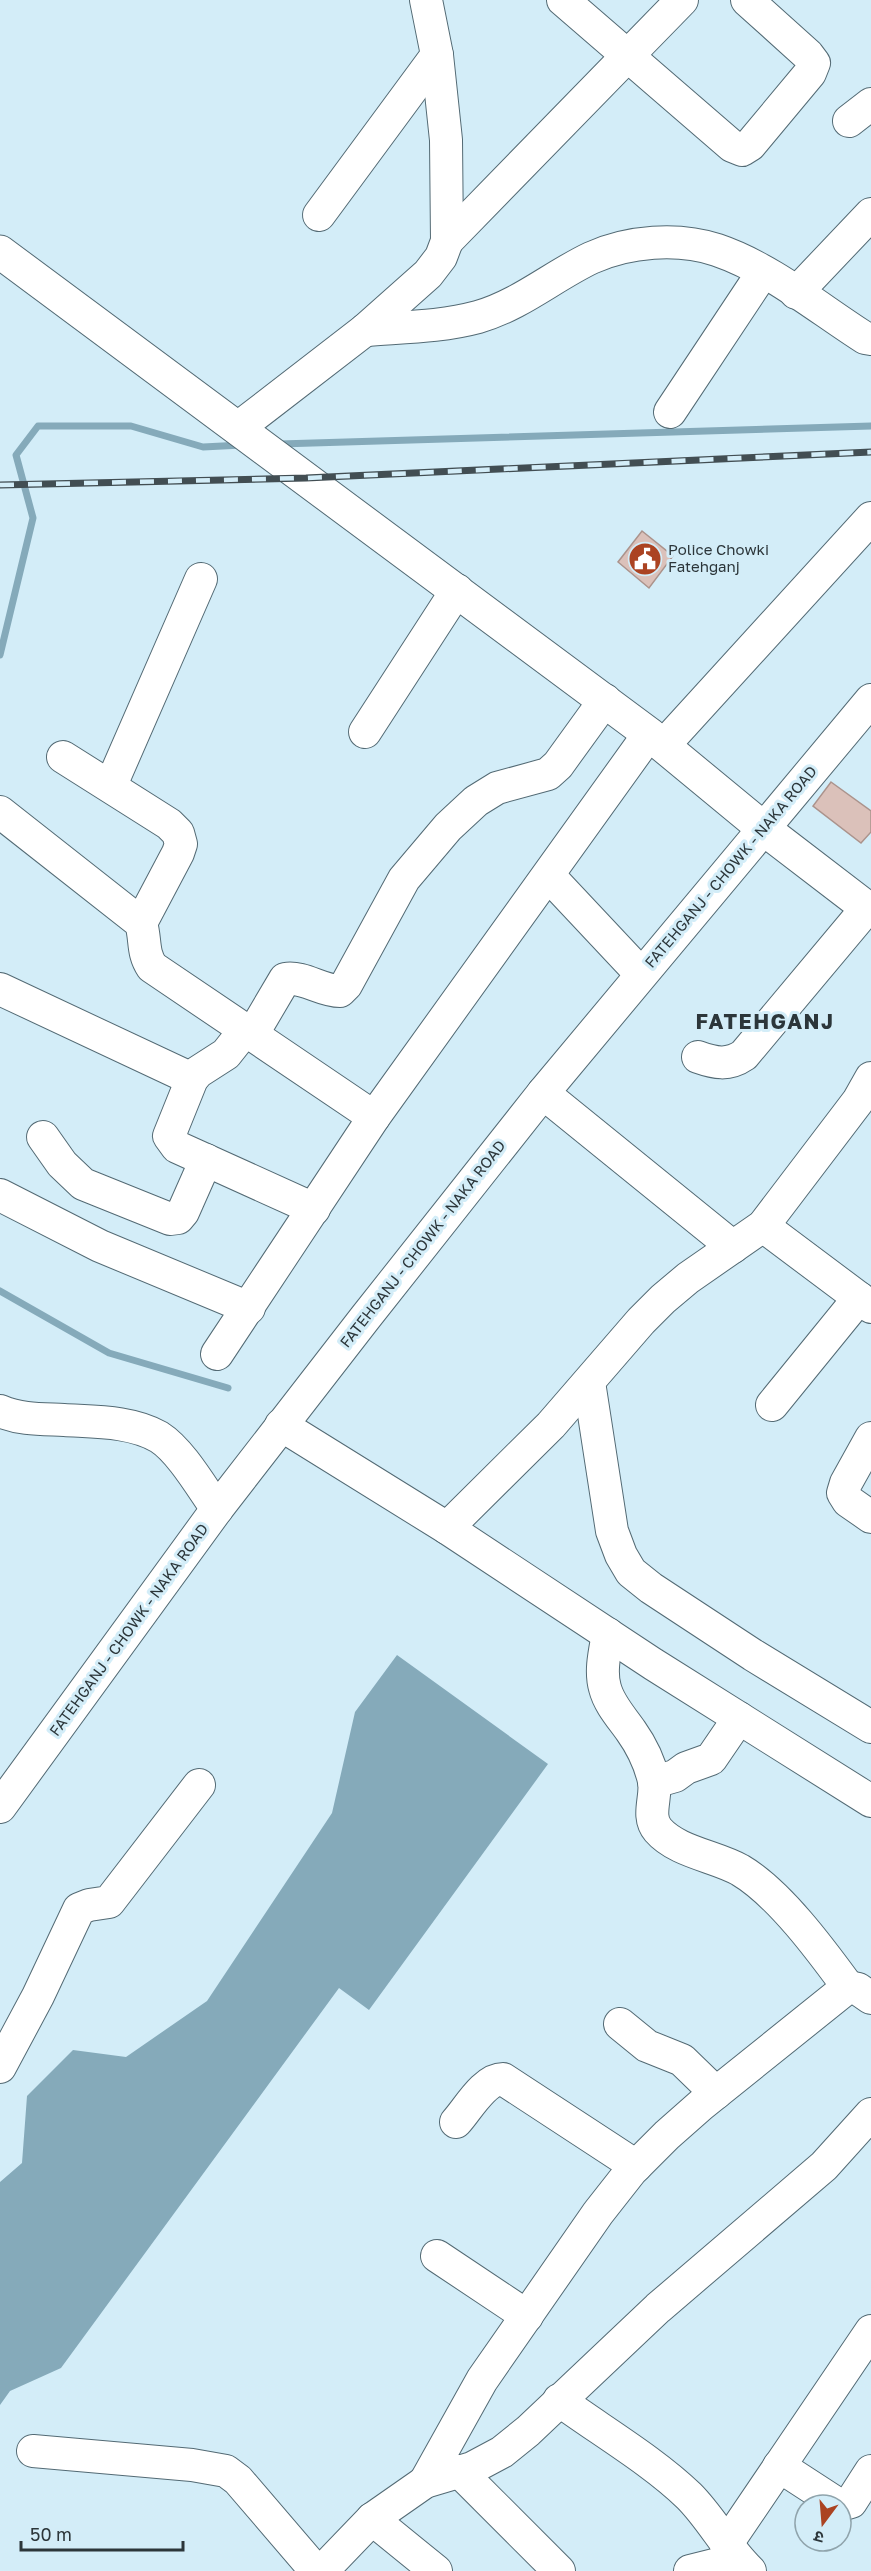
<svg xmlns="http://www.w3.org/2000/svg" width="871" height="2571" viewBox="0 0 871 2571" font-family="'Golos Text','Noto Sans Devanagari',sans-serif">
	<rect width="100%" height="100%" fill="#d3edf8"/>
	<path fill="#85aaba" d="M397 1655 548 1764 369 2010 339 1988 61 2368 10 2391 0 2405V2182L22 2163 27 2096 73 2050 126 2057 207 2001 332 1813 355 1712Z"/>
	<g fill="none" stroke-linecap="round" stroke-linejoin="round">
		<g stroke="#85aaba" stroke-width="7">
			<path d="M280 444 871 426"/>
			<path d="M0 655 33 518 16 455 38 426H131L203 447 242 445"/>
			<path d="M0 1291 109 1353 228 1388"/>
		</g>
	</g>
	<g fill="#dbc1ba" stroke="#ab938c" stroke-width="1.5">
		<path d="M642 531 673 556 649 588 618 562Z"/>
		<path d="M831 782 871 811V832L861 843 813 806Z"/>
	</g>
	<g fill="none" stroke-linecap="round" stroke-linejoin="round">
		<defs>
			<g id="minor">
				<path d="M563 0 732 146 742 150 750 145 810 73 814 63 808 55 747 0"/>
				<path d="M849 121 871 104"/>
				<path d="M319 215 437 55"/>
				<path d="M447 241 682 0"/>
				<path d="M796 293 871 214"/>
				<path d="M365 330C402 327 441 327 478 317 520 305 553 276 591 258 628 241 678 237 717 250 770 268 818 308 865 338L871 339"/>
				<path d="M670 412 763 272"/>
				<path d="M238 428 365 330 428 274 441 257 447 241 446 140 437 55 426 0"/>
				<path d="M365 732 457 590"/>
				<path d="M664 745 871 518"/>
				<path d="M63 757 169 824 178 833 181 844 178 853 141 923"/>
				<path d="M111 785 201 579"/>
				<path d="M0 812 141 923C146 940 142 952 152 967L374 1117 217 1354"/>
				<path d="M549 876 641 974"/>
				<path d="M0 989 192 1079"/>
				<path d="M245 1030 226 1054 198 1072 192 1079 169 1136 177 1147 314 1209"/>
				<path d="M252 1035 285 979C304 976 321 991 340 991L346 985 404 879 448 827 476 801 497 788 548 774 558 765 605 700"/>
				<path d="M698 1057C715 1063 728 1066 744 1055L867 908"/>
				<path d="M543 1093 733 1247"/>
				<path d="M374 1117 649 734"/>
				<path d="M43 1137 62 1164 83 1184 170 1219 178 1218 183 1212 206 1160"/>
				<path d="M0 1195 100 1246 249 1308"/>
				<path d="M763 1226 871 1307"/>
				<path d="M589 1382 612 1531 621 1555 631 1572 651 1588 753 1655 871 1727"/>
				<path d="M772 1405 859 1298"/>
				<path d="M0 1411C21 1420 42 1419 64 1420 95 1422 131 1421 159 1437 181 1451 202 1488 217 1509"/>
				<path d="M281 1425 447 1528 653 1664 871 1801"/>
				<path d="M871 1438 846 1483 843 1493 848 1501 871 1517"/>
				<path d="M447 1528 551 1425 641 1321 663 1299 688 1278 763 1226 858 1101 871 1078"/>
				<path d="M608 1634C605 1651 600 1671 605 1688 609 1704 622 1718 631 1731 641 1745 650 1764 654 1781 657 1797 646 1816 658 1830 677 1852 715 1856 740 1870 779 1893 821 1950 848 1987"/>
				<path d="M654 1782 675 1776 686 1768 711 1759 739 1718"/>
				<path d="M0 1807 217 1509 365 1318 543 1093 871 700"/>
				<path d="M620 2024 647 2046 682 2060 716 2093"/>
				<path d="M0 2067 38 1996 79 1909 89 1905 109 1902 199 1785"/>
				<path d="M456 2122C468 2109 484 2079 503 2079L636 2166"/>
				<path d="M437 2256 527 2316"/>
				<path d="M559 2400C600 2430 653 2461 689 2496 712 2519 726 2548 750 2571"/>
				<path d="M33 2451 192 2465 226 2471 238 2480 316 2571"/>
				<path d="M779 2466 839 2505"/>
				<path d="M459 2471 559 2571"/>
				<path d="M425 2482 482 2380 598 2213 631 2171 667 2135 701 2105 848 1987 858 1989 871 1998"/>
				<path d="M841 2505 851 2502 871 2471"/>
				<path d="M372 2519 436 2571"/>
				<path d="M726 2545 871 2331"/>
				<path d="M322 2571 372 2519 425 2482 472 2468 502 2452 528 2431 658 2308 824 2166 871 2114"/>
				<path d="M690 2571 718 2564 733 2554"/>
			</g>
			<path id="major" d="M0 252 649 734 764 829 871 911"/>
		</defs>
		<use href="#minor" stroke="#536a74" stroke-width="34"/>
		<use href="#major" stroke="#536a74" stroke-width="35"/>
		<use href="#minor" stroke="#fff" stroke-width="32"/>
		<use href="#major" stroke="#fff" stroke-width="33"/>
		<defs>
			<path id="rail" d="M0 485 306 478 871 452"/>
		</defs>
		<use href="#rail" stroke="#424e53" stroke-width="7"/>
		<use href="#rail" stroke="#d3edf8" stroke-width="4.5" stroke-dasharray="14" stroke-linecap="butt"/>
	</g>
	<defs>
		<symbol id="civic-disc" viewBox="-11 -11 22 22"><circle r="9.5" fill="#ab4322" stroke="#d3edf8"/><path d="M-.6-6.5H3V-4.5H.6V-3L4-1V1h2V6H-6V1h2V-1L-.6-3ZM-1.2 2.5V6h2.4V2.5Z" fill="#fff"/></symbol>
	</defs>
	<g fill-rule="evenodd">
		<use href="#civic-disc" x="626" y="540" width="38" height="38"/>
	</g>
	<g text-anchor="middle" stroke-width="6" stroke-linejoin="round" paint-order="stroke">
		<g font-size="15" fill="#2c363a" stroke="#d3edf8" text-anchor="start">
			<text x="668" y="555">Police Chowki<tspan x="668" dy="17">Fatehganj</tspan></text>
		</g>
		<g font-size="15" fill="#2c363a" stroke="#d3edf8">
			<text transform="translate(731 867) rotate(-50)" y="5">FATEHGANJ - CHOWK - NAKA ROAD</text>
			<text transform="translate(423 1244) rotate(-52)" y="5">FATEHGANJ - CHOWK - NAKA ROAD</text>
			<text transform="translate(129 1630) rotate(-54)" y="5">FATEHGANJ - CHOWK - NAKA ROAD</text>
		</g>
		<g font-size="21" font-weight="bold" letter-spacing="1.5" fill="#2c363a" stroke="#d3edf8">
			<text x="765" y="1029">FATEHGANJ</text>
		</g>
	</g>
	<g transform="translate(823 2523) rotate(196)"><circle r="28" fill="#d3edf8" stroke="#90a4ac" stroke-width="1.5"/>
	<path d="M0-4.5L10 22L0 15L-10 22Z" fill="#ab4322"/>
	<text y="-9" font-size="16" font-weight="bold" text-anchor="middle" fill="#2c363a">उ</text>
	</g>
	<path d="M21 2541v9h162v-9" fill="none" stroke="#2c363a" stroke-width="3"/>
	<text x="30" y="2541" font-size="18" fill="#2c363a" stroke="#d3edf8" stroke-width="4.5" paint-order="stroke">50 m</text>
</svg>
